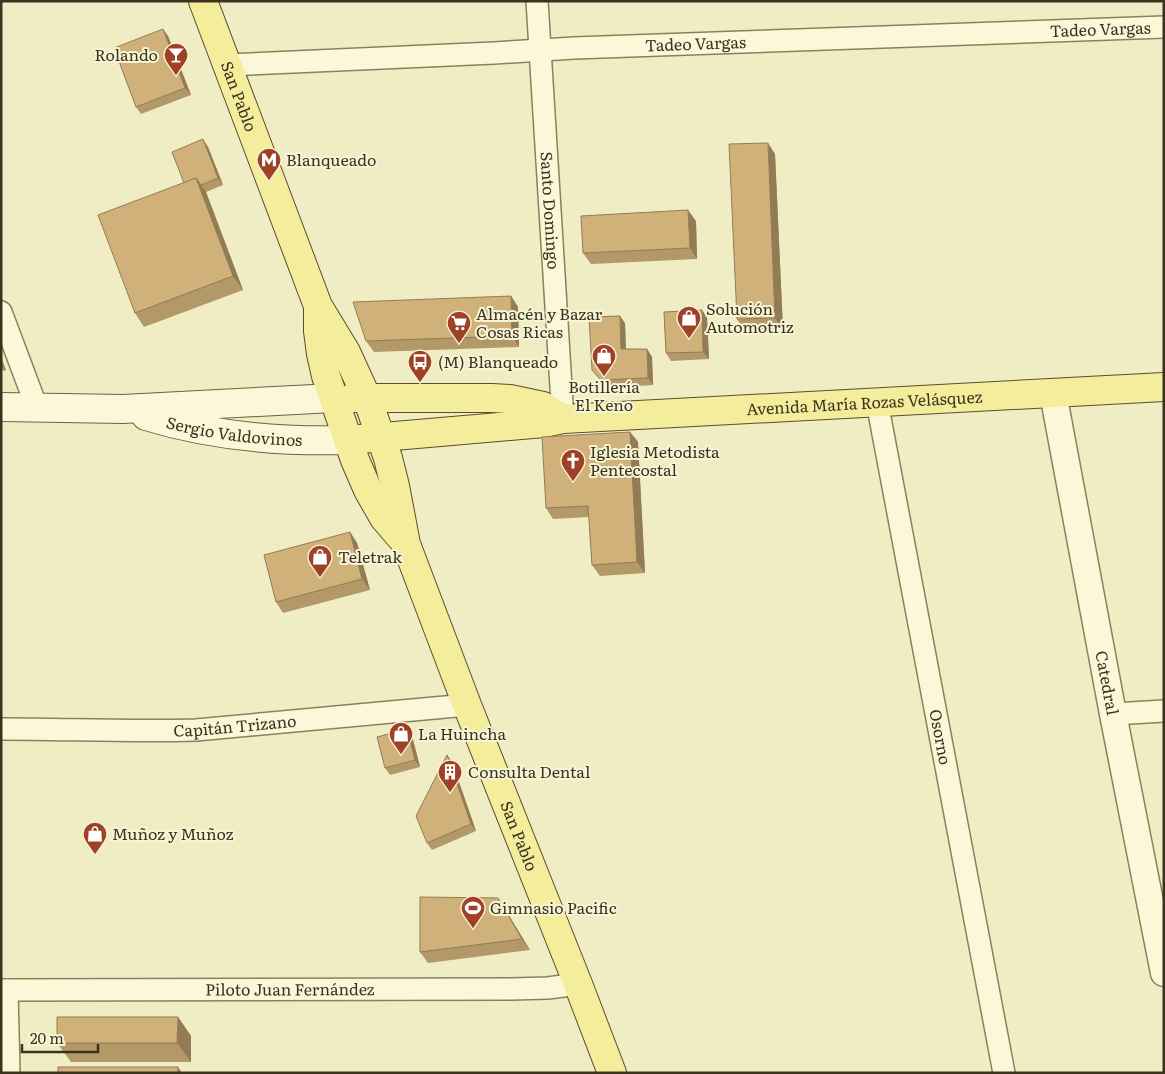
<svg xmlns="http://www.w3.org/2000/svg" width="1165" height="1074" viewBox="0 0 1165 1074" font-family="Literata,serif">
	<rect width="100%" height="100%" fill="#f0edc5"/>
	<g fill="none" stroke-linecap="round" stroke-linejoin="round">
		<defs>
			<g id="minor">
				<path id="s1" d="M537 1 563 419"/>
				<path id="s2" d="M227 65 494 53 574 48 1164 27"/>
				<path d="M1 312 37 408"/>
				<path id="s3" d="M877 402 1004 1073"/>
				<path d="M1113 714 1164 711"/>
				<path id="s4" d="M1 729C66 729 131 732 196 730L467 705"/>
				<path id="s5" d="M1 990 511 989 548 988 578 984"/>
				<path d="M7 990 9 1073"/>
			</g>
			<g id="tertiary">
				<path id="s6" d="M1053 393 1113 714 1164 973"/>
			</g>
			<g id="secondary">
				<path d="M1 407 123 409 333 398"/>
				<path id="s7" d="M146 416C211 436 280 442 348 440"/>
			</g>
			<g id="primary">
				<path id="s8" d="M203 1 318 306 346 352 367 398 388 458 395 486 406 544 467 705 578 984 612 1073"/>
				<path d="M318 310V331L321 354 326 376 355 460 368 490 384 518 403 540"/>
				<path d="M352 398H492L510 399 543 406 563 419"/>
				<path id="s9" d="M348 440 544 423 563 419 1164 387"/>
			</g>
		</defs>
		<use href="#minor" stroke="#8c805a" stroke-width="24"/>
		<use href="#tertiary" stroke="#8c805a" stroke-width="29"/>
		<use href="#secondary" stroke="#6e613d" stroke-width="30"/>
		<use href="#primary" stroke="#5a4d2e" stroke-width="30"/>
		<use href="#minor" stroke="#faf8d9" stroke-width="21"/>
		<use href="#tertiary" stroke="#faf8d9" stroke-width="26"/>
		<use href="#secondary" stroke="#faf8d9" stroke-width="28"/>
		<use href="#primary" stroke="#f4ed9c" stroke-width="28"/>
	</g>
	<g fill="#b39868">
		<path d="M168 36 191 95 141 114 136 107Z"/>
		<path d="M208 147 223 185 206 192 243 290 144 327 135 313Z"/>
		<path d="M775 154 783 329 744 330 737 319Z"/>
		<path d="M696 221 697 259 591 264 583 253Z"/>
		<path d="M511 296 518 307 519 347 374 352 366 341Z"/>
		<path d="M702 310 707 318 709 359 671 361 666 353Z"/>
		<path d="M625 323 626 349H647L652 357 653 385 607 388 592 370Z"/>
		<path d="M1 357 6 371 1 370Z"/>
		<path d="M630 432 638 442 645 573 600 576 592 565 589 517 553 519 546 508Z"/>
		<path d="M350 532 357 543 370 590 283 613 276 602Z"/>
		<path d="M407 729 412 736 420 767 390 775 385 768Z"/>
		<path d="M447 755 452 762 476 831 432 850 427 843Z"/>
		<path d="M505 909 530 950 428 963 420 952Z"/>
		<path d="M178 1017 191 1036V1062H71L57 1043Z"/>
	</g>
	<g fill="#927c55">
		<path d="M163 29 168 36 191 95 185 88Z"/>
		<path d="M203 139 208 147 223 185 218 178Z"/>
		<path d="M768 143 775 154 783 329 775 318Z"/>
		<path d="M196 178 206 192 243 290 233 276Z"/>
		<path d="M688 210 696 221 697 259 690 248Z"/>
		<path d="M511 296 518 307 519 347 512 336Z"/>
		<path d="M702 310 707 318 709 359 703 352Z"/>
		<path d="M620 316 625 323 626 357 621 349Z"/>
		<path d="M647 349 652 357 653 385 648 378Z"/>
		<path d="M1 357 6 371 1 364Z"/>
		<path d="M630 432 638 442 645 573 637 562Z"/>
		<path d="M350 532 357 543 370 590 362 579Z"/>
		<path d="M407 729 412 736 420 767 415 760Z"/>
		<path d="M447 755 452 762 476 831 471 824Z"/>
		<path d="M498 898 505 909 530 950 522 939Z"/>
		<path d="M178 1017 191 1036V1062L177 1043Z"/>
		<path d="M178 1067 182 1073H178Z"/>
	</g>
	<g fill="#d0b179" stroke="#927c55">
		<path d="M163 29 185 88 136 107 114 48Z"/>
		<path d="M203 139 218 178 201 185 196 178 184 183 172 152Z"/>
		<path d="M768 143 775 318 737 319 729 144Z"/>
		<path d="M196 178 233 276 135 313 98 215Z"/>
		<path d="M688 210 690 248 583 253 581 216Z"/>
		<path d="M511 296 512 336 366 341 353 302Z"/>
		<path d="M702 310 703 352 666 353 664 312Z"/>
		<path d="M620 316 621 349H647L648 378 601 380 592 370 589 317Z"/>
		<path d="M630 432 637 562 592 565 588 506 546 508 542 437Z"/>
		<path d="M350 532 362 579 276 602 264 555Z"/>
		<path d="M407 729 415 760 385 768 377 737Z"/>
		<path d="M447 755 471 824 427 843 416 816Z"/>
		<path d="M420 897 498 898 522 939 420 952Z"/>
		<path d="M57 1017H178L177 1043H57Z"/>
		<rect x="58" y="1067" width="120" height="6"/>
	</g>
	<defs>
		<symbol id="bar-pin" viewBox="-11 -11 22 30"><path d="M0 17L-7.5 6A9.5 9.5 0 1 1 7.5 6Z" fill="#9e4127" stroke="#f7f5d5"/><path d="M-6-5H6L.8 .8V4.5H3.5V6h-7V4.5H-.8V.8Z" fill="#fff"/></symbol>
		<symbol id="metro-pin" viewBox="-11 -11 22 30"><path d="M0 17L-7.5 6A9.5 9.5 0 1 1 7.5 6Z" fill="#9e4127" stroke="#f7f5d5"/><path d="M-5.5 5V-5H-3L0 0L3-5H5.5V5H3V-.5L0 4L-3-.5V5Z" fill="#fff"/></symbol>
		<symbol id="shop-pin" viewBox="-11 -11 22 30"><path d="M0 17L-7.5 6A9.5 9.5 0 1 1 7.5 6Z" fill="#9e4127" stroke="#f7f5d5"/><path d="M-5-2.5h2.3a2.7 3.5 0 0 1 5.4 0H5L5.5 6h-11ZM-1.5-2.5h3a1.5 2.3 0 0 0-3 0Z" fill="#fff"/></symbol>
		<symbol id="supermarket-pin" viewBox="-11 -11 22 30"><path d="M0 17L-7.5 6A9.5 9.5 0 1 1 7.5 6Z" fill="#9e4127" stroke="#f7f5d5"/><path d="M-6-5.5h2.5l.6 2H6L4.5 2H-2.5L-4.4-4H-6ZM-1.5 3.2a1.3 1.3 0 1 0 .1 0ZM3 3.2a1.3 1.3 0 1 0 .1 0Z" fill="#fff"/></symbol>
		<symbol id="bus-pin" viewBox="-11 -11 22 30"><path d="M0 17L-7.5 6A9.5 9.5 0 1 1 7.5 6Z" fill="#9e4127" stroke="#f7f5d5"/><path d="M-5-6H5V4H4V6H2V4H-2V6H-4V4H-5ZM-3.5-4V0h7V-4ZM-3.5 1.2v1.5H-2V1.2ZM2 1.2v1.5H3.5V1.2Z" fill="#fff"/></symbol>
		<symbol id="church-pin" viewBox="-11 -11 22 30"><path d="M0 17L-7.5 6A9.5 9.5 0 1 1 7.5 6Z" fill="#9e4127" stroke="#f7f5d5"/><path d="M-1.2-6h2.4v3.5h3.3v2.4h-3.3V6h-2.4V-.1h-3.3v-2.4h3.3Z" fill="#fff"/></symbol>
		<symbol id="building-pin" viewBox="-11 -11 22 30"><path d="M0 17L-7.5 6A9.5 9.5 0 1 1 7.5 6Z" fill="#9e4127" stroke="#f7f5d5"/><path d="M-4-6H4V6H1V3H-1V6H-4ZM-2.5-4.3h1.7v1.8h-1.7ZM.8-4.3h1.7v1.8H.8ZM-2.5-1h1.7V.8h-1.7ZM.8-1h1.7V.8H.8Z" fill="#fff"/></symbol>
		<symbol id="stadium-pin" viewBox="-11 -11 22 30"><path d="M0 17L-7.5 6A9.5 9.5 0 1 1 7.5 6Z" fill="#9e4127" stroke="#f7f5d5"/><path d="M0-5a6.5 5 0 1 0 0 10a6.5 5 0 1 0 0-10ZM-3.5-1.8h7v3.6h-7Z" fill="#fff"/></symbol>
	</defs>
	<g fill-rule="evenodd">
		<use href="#bar-pin" x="162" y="41" width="28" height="38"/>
		<use href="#metro-pin" x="255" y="146" width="28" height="38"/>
		<use href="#shop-pin" x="675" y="304" width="28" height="38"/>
		<use href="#supermarket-pin" x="445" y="309" width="28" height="38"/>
		<use href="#shop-pin" x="590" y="342" width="28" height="38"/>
		<use href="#bus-pin" x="406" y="348" width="28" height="38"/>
		<use href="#church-pin" x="559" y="447" width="28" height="38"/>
		<use href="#shop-pin" x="306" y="543" width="28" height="38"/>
		<use href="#shop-pin" x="387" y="720" width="28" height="38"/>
		<use href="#building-pin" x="436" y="758" width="28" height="38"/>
		<use href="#shop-pin" x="81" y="820" width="28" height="38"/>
		<use href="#stadium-pin" x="459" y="894" width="28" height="38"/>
	</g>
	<g text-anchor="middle" stroke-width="4" stroke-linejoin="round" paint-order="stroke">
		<g font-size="16" fill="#3c331f" stroke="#f7f5d5">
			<text dy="6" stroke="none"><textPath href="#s2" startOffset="874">Tadeo Vargas</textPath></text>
			<text dy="6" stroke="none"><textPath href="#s2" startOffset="469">Tadeo Vargas</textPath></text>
			<text dy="6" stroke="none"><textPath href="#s8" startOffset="102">San Pablo</textPath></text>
			<text dy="6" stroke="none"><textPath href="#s1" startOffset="210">Santo Domingo</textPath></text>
			<text dy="6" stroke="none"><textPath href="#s9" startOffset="518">Avenida María Rozas Velásquez</textPath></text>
			<text dy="6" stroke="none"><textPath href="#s7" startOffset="90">Sergio Valdovinos</textPath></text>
			<text dy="6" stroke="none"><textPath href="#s6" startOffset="295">Catedral</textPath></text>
			<text dy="6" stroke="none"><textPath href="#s4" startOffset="234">Capitán Trizano</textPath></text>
			<text dy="6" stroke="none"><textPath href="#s3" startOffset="341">Osorno</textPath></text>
			<text dy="6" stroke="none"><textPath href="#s8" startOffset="895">San Pablo</textPath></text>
			<text dy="6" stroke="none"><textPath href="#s5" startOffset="289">Piloto Juan Fernández</textPath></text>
		</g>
		<g font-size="16" fill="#3c331f" stroke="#f7f5d5" text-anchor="start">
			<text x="158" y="61" text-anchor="end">Rolando</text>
			<text x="286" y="166">Blanqueado</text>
			<text x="706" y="315">Solución<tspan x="706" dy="18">Automotriz</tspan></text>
			<text x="476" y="320">Almacén y Bazar<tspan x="476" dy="18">Cosas Ricas</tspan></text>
			<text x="438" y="368">(M) Blanqueado</text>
			<text x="604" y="393" text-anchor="middle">Botillería<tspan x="604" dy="18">El Keno</tspan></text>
			<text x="590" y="458">Iglesia Metodista<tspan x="590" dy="18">Pentecostal</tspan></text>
			<text x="338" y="563">Teletrak</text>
			<text x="418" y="740">La Huincha</text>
			<text x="468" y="778">Consulta Dental</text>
			<text x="112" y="840">Muñoz y Muñoz</text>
			<text x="490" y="914">Gimnasio Pacific</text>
		</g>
	</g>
	<rect width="1165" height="1074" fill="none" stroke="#3c331f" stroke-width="5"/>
	<path d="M22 1044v8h76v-8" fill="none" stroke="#3c331f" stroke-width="2.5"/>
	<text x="30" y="1044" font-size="15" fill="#3c331f" stroke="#f7f5d5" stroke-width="4" paint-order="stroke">20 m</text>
</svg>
